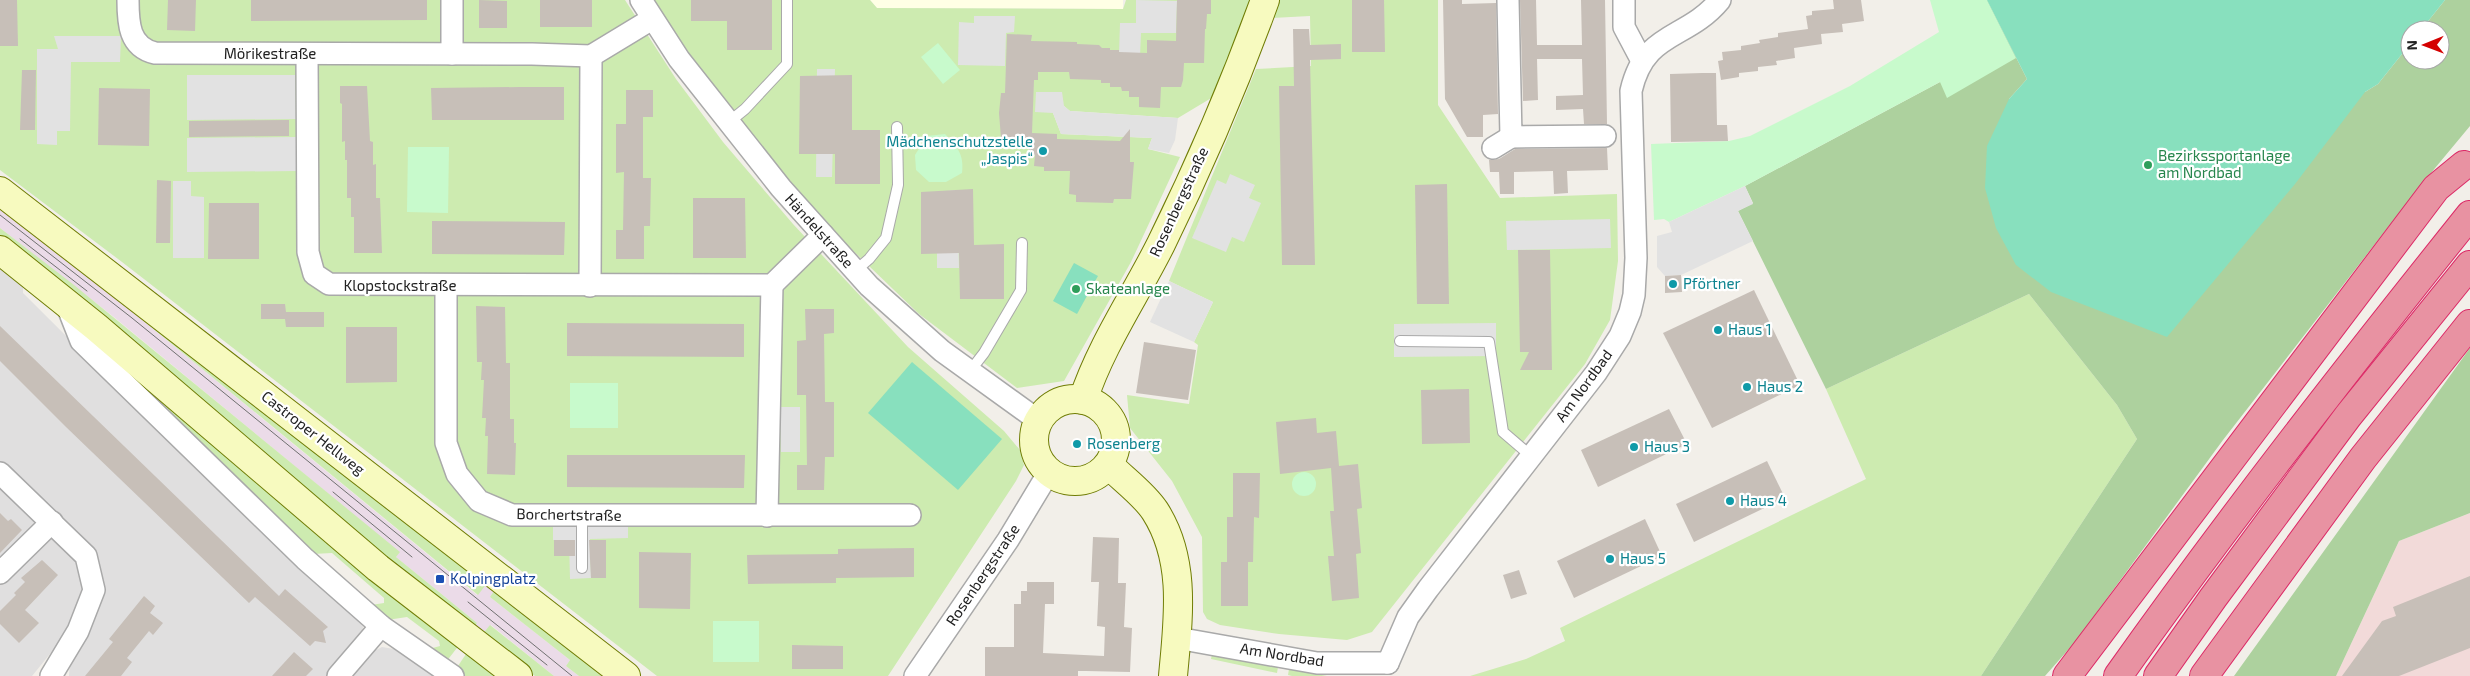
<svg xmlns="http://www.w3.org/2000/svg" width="2470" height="676" viewBox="0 0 2470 676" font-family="'Exo 2',sans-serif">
	<rect width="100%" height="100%" fill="#f2efe9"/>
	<g fill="#e0dfdf">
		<path d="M0 261 23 278V293L298 567 360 618 363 627 361 638 327 676H69L70 660 96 615 100 595 99 577 0 464Z"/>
		<path d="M0 485 65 547 77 563 83 579 84 593 75 623 32 676H0Z"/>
		<path d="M382 647 400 650 436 676H352L374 651Z"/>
	</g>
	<path fill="#f2dad9" d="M2470 513V676H2336L2399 541Z"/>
	<path fill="#ebdbe8" d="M0 209 95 281 477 595 488 582 496 588 490 597 570 660 566 666 579 676H554L491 625 481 636 473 629 477 623 396 557 399 552 114 317 0 228Z"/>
	<path fill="#ffffe5" d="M870 0H1123V9L877 8Z"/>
	<g fill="#cdebb0">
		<path d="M0 0H625L676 79 723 142 793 224 908 347 1004 431 1020 450 1024 465 1016 481 888 676H657L122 262 0 170Z"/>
		<path d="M653 0H870L877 8 1123 9 1126 0H1257L1213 97 1178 118 1070 111 1064 106 1053 113 1061 134 1152 138 1148 149 1180 157 1131 262 1064 381 1017 388 919 314 820 219 725 106Z"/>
		<path d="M1279 0H1438V105L1500 198 1617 194 1618 261 1610 320 1585 364 1372 632 1347 640 1279 634 1220 625 1207 619 1203 612 1202 537 1172 481 1130 428 1127 395 1189 404 1198 345 1194 342 1213 302 1169 281 1256 69 1311 66 1310 16 1272 18Z"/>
		<path d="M0 202 488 582 478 595 95 281 0 209Z"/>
		<path d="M0 228 74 285 400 552 396 557 477 623 473 629 419 587 46 272 0 236Z"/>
		<path d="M2029 294 2117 405 2137 439 1981 676H1470L1526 659 1565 641 1560 628 1866 479 1826 389Z"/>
		<path d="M86 336 460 644 446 662 429 649 440 646 439 641 407 617 387 620 371 605 384 603V598L332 553 313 554Z"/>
		<path d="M496 588 611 676H579L566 666 570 660 490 597Z"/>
		<path d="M490 625 554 676H535L481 636Z"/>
		<path d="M468 651 501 676H465L456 669Z"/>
		<path d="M1212 654 1278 667 1277 673 1211 659Z"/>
		<path d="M1289 669 1327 676H1292L1288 675Z"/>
	</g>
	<g fill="#add19e">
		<path d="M1987 0 2027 79 2009 99 2365 92 2378 84 2410 44V60H2440V30H2421L2445 0H2470V126L2416 191 2223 440 2075 642 2045 676H1981L2137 439 2117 405 2029 294 1826 389 1738 211 1753 203 1745 186 1940 82Z"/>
		<path d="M2470 348V513L2399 541 2336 676H2234Z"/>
	</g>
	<g fill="#c8facc">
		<path d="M1930 0H1987L2016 58 1947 98 1940 82 1745 186 1669 222 1664 219 1654 220 1651 144 1729 141 1750 136 1850 86 1939 32Z"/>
		<path d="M938 43 960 70 943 84 921 57Z"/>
		<path d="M945 134C958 147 964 155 962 173L946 182H929L916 170 915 155 927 136Z"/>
		<path d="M408 147H449L448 213 407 212Z"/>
		<rect x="570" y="383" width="48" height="45"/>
		<circle cx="1304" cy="484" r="12"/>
		<rect x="713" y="621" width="46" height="41"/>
	</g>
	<g fill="#88e0be">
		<path d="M1987 0H2445L2421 30H2410V44L2378 84 2365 92 2295 184 2167 337 2051 292 2016 265 1996 228 1985 188 1987 146 2009 99 2027 79Z"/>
		<path d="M1074 263 1098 276 1077 314 1053 301Z"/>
		<path d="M912 362 1002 439 958 490 868 413Z"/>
	</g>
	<g fill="#e2e2e2">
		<path d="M1136 0 1177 1 1176 33H1141L1140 56 1119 55 1120 23H1136Z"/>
		<path d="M974 16H1015L1014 32 1006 33 1005 66 958 65 959 22 974 23Z"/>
		<path d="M54 36H121L120 62H71L70 131H57V145L37 144V49H58Z"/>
		<path d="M817 69H835L832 177H816Z"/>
		<path d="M187 75H295L296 119 187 120Z"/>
		<path d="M1036 92H1062L1064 106 1070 111 1178 118 1175 140 1169 153 1148 149 1152 138 1061 134 1053 113 1035 112Z"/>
		<path d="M296 137V171L187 172V138Z"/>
		<path d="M1230 174 1255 185 1249 198 1261 203 1244 242 1232 237 1226 252 1192 238 1217 180 1226 184Z"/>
		<path d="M173 181H191V196L204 197V258H173Z"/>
		<path d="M1745 186 1753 204 1738 211 1753 241 1681 275 1665 276 1657 267V236L1672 232 1669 222Z"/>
		<path d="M957 190 959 268H937V192Z"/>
		<path d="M1610 219 1611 248 1507 250 1506 221Z"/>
		<path d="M1169 281 1213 302 1194 342 1150 322Z"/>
		<path d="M1496 323V356L1394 357V324Z"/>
		<path d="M780 407H800V452H781Z"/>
		<path d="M628 521V538L590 539 591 578 570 579 569 540H553V522Z"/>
	</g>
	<g fill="#c7bfb8">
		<path d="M0 0H17L18 46H0Z"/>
		<path d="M168 0H196L195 31 167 30Z"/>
		<path d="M251 0H427V20L251 21Z"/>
		<path d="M479 0 507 1V28H479Z"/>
		<rect x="540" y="0" width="52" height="27"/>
		<path d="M691 0H772V50H727V21H691Z"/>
		<path d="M1177 0H1211V14H1207L1206 29H1205L1204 63H1184L1183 80 1181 87H1161L1160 108 1139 107V97H1129V91H1122L1121 87H1110V83H1101V80L1070 79 1069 72H1038V80H1034L1032 133 1057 134V139L1120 141 1130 129V162H1134L1131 199H1114L1113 203 1076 202V195L1069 194 1070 171H1044V167L1034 166 1035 155H1029V147L1018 146V142H1010V139L1001 138 999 113 1001 93H1005L1007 34 1032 35 1031 41 1077 42V44L1099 45 1102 48H1110V50H1119V52L1147 53V40L1176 41Z"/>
		<path d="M1352 0H1384L1385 52H1352Z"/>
		<path d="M1443 0H1462V4L1496 3 1498 114 1483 115V137H1467L1445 99Z"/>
		<path d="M1520 0H1536L1537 45H1582L1581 0H1605L1607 124H1584L1583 109 1556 110V96L1583 95 1582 59H1537L1538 100 1523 101Z"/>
		<path d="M1833 0H1861L1864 21 1842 24 1843 32 1821 34 1822 44 1794 48 1795 58 1776 61 1777 65 1758 67V71L1739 73V77L1721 80 1718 61 1723 60 1722 52 1741 50V46L1760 43 1759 40 1778 37V33L1808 29 1806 16 1812 15V11L1834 9Z"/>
		<path d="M1293 29H1309L1310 45 1341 44V59L1310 60 1315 265H1282L1279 86H1294Z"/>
		<path d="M22 70H36L35 130H20Z"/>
		<path d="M1702 73H1716L1717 125H1727L1728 141 1671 142 1670 74Z"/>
		<path d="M852 75V130H880V184H835V154H799L800 76Z"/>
		<path d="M340 86H367L370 141 373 142V165L376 164V198H380L382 253H354V217H351V198H347V160H345V141L342 142V104L340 103Z"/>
		<path d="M519 87H564V120H432L431 88Z"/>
		<path d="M99 88 150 89 149 146 98 145Z"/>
		<path d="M626 90H653V117H643V178H651L650 226H644V259H616V230H623L624 172 616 173V124H626Z"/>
		<path d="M289 120V136L189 137V121Z"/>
		<path d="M1607 148 1608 170 1567 171 1568 193 1554 194 1553 171 1514 172V194H1500L1499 172H1490L1489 160 1499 159 1515 149Z"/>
		<path d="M157 180 171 181 170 243H156Z"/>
		<path d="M1447 184 1449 304H1417L1415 185Z"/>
		<path d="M973 189 974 245 1004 244V299H960L959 253 921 254V192Z"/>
		<path d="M693 198H745L746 258H693Z"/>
		<path d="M209 203H259V259H208Z"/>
		<path d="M432 221 565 222 564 255 432 254Z"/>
		<path d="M1518 250H1550L1552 370H1520L1529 352H1520Z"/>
		<path d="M1681 275 1682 292 1665 293V276Z"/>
		<path d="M1754 290 1800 385 1712 428 1663 333Z"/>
		<path d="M261 304H285L286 312H324V327H286L285 319H261Z"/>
		<path d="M476 306 505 307 506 363H510V419H514V443H516L515 475 487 474 488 436H485L486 418H482L484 380H481L482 362H477Z"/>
		<path d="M805 309H834V333L824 334 825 402H834V457H825L824 490H797V465H807L806 395H797V341L806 340Z"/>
		<path d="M567 323 744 324V357L567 356Z"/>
		<path d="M0 326 279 596 285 589 328 627 323 631 326 643 315 641 310 646 255 597 249 603 66 427 0 361Z"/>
		<path d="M346 327H397V382L346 383Z"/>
		<path d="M1144 342 1196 350 1188 400 1136 393Z"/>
		<path d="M1469 389 1470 443 1422 444 1421 390Z"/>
		<path d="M1669 409 1687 444 1598 487 1581 450Z"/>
		<path d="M1316 418 1317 433 1336 431 1339 466 1358 464 1362 508 1357 509 1361 553 1356 554 1359 598 1332 601 1328 556H1334L1330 511H1334L1331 468 1280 474 1276 422Z"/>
		<path d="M567 455H745L744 488 567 487Z"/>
		<path d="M1767 461 1785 498 1694 542 1676 504Z"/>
		<path d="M1233 473H1260L1259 518 1254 517 1253 562H1248V606H1221V562H1227V517H1233Z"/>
		<path d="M0 513 8 521 11 519 22 530 0 553Z"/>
		<path d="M1645 519 1662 556 1574 598 1557 561Z"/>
		<path d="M1093 537 1119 538 1118 583H1126L1124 627 1132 628 1130 672 1086 671H1078V676H985V647H1014V604H1021V591H1027V582H1054V604H1045L1043 653 1104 656 1105 627 1097 626 1099 582H1091Z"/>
		<rect x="554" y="540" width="21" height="16"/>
		<path d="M589 540H606V578H591Z"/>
		<path d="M914 548V577L836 578V583L748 584 747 555 838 554V549Z"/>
		<path d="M639 552 691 553 690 609 639 608Z"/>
		<path d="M42 560 58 575 25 610 39 623 19 643 0 624V611L16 595 14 593 25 582 21 578Z"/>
		<path d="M1519 570 1527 594 1511 599 1503 575Z"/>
		<path d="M2470 576V648L2399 676H2342L2382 621 2396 616 2393 607Z"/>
		<path d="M144 596 155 606 150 613 163 623 153 635 149 631 127 658 132 662 121 676H85L113 642 109 639Z"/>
		<path d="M792 645 843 646V669H792Z"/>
		<path d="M294 652 313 669 306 676H272Z"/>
	</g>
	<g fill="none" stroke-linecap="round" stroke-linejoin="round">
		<defs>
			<g id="lane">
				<path d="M729 122 745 109 787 64V0"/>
				<path d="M855 271 869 259 886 238 898 185 897 127"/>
				<path d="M1400 341 1489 342 1503 432 1531 456"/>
				<path d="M970 371 984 353 1021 290 1022 243"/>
				<path d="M582 516V568"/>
			</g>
			<g id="street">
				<path d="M128 0C128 23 129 47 155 53L532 54 591 56 652 19"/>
				<path d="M641 0 679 59 781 188 869 286 942 351 1039 421"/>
				<path d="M1508 0 1511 137 1605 136"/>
				<path d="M1624 0V27L1642 61"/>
				<path d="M307 54 308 252 314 274 329 284 772 285 823 235"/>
				<path d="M452 54V0"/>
				<path d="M1493 148 1511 137"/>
				<path d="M446 286V443L457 474 479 501 512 515H910"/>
				<path d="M590 286 591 56"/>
				<path d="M66 303 81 341 305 559 381 626 453 676"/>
				<path d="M0 473 86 556 94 590 78 631 51 676"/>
				<path d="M767 516 772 285"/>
				<path d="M0 573 52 522"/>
				<path d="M1177 638 1317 663H1388"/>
				<path d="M1388 663 1408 617 1428 589 1596 373 1620 336 1630 312 1634 295 1636 258 1631 91C1645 30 1686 41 1720 0"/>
				<path d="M338 676 381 626"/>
				<path d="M915 676 1008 540 1049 472"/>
			</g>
			<g id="secondary">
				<path d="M0 191 626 676"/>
				<path d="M0 250 96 327 378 568 518 676"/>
				<circle cx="1075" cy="440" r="41"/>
				<path d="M1083 400C1101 345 1135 296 1161 244 1200 165 1235 83 1265 0"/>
				<path d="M1109 465C1123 479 1144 494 1155 511 1187 561 1178 620 1173 676"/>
			</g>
			<g id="highway">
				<path d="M2067 676 2436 188 2464 165"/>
				<path d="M2118 676C2230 518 2349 366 2470 215"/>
				<path d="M2158 676 2213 598 2348 416 2470 265"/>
				<path d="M2204 676 2363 458 2470 324"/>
			</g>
		</defs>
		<use href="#lane" stroke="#a9a9a9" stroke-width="12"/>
		<use href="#street" stroke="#a9a9a9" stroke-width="24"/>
		<use href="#secondary" stroke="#707d05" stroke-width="30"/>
		<use href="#highway" stroke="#dc2a67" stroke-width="30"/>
		<use href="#lane" stroke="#fff" stroke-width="10"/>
		<use href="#street" stroke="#fff" stroke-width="21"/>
		<use href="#secondary" stroke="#f7fabf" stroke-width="28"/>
		<use href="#highway" stroke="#e892a2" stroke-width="28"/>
		<g stroke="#707070" stroke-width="1">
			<path d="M0 215 132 318 572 676"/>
			<path d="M20 239 87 291"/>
			<path d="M333 492 412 557"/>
			<path d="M468 602 547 665"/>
		</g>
	</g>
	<g fill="#0f9aa8" stroke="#fff" stroke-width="2">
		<circle cx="1043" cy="151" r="5"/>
		<circle cx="1673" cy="284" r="5"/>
		<circle cx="1718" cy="330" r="5"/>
		<circle cx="1747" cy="387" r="5"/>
		<circle cx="1077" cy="444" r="5"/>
		<circle cx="1634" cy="447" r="5"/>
		<circle cx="1730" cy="501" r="5"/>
		<circle cx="1610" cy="559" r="5"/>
	</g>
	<g fill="#2e9e5b" stroke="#fff" stroke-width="2">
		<circle cx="2148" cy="165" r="5"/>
		<circle cx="1076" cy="289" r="5"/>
	</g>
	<rect fill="#1a4fb4" stroke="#fff" stroke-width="2" x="435" y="574" width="10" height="10" rx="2.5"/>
	<g text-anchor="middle" stroke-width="4.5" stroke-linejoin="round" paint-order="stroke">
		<g font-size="15" fill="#222" stroke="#fff">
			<text x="270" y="59">Mörikestraße</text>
			<text transform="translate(1179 202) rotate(-65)" y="5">Rosenbergstraße</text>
			<text transform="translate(819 231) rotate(48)" y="5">Händelstraße</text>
			<text x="400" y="291">Klopstockstraße</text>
			<text transform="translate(1584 386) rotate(-54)" y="5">Am Nordbad</text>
			<text transform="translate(313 433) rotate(38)" y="5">Castroper Hellweg</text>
			<text transform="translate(569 515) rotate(1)" y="5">Borchertstraße</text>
			<text transform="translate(983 575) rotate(-56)" y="5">Rosenbergstraße</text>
			<text transform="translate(1282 655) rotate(9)" y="5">Am Nordbad</text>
		</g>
		<g font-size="15" fill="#0d838f" stroke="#fff" text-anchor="start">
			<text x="1033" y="147" text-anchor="end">Mädchenschutzstelle<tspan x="1033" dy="17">„Jaspis“</tspan></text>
			<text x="1683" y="289">Pförtner</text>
			<text x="1728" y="335">Haus 1</text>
			<text x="1757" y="392">Haus 2</text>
			<text x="1087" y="449">Rosenberg</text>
			<text x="1644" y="452">Haus 3</text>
			<text x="1740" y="506">Haus 4</text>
			<text x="1620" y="564">Haus 5</text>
		</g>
		<g font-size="15" fill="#27864d" stroke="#fff" text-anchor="start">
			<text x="2158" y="161">Bezirkssportanlage<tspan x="2158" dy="17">am Nordbad</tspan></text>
			<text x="1086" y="294">Skateanlage</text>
		</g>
		<g font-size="15" fill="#164399" stroke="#fff" text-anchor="start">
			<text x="450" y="584">Kolpingplatz</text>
		</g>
	</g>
	<g transform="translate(2425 45) rotate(269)"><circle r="24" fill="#ffffff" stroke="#a7a7a7"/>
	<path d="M0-4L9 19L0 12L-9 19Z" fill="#d40000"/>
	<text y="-8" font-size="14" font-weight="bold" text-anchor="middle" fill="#222222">N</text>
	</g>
</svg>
